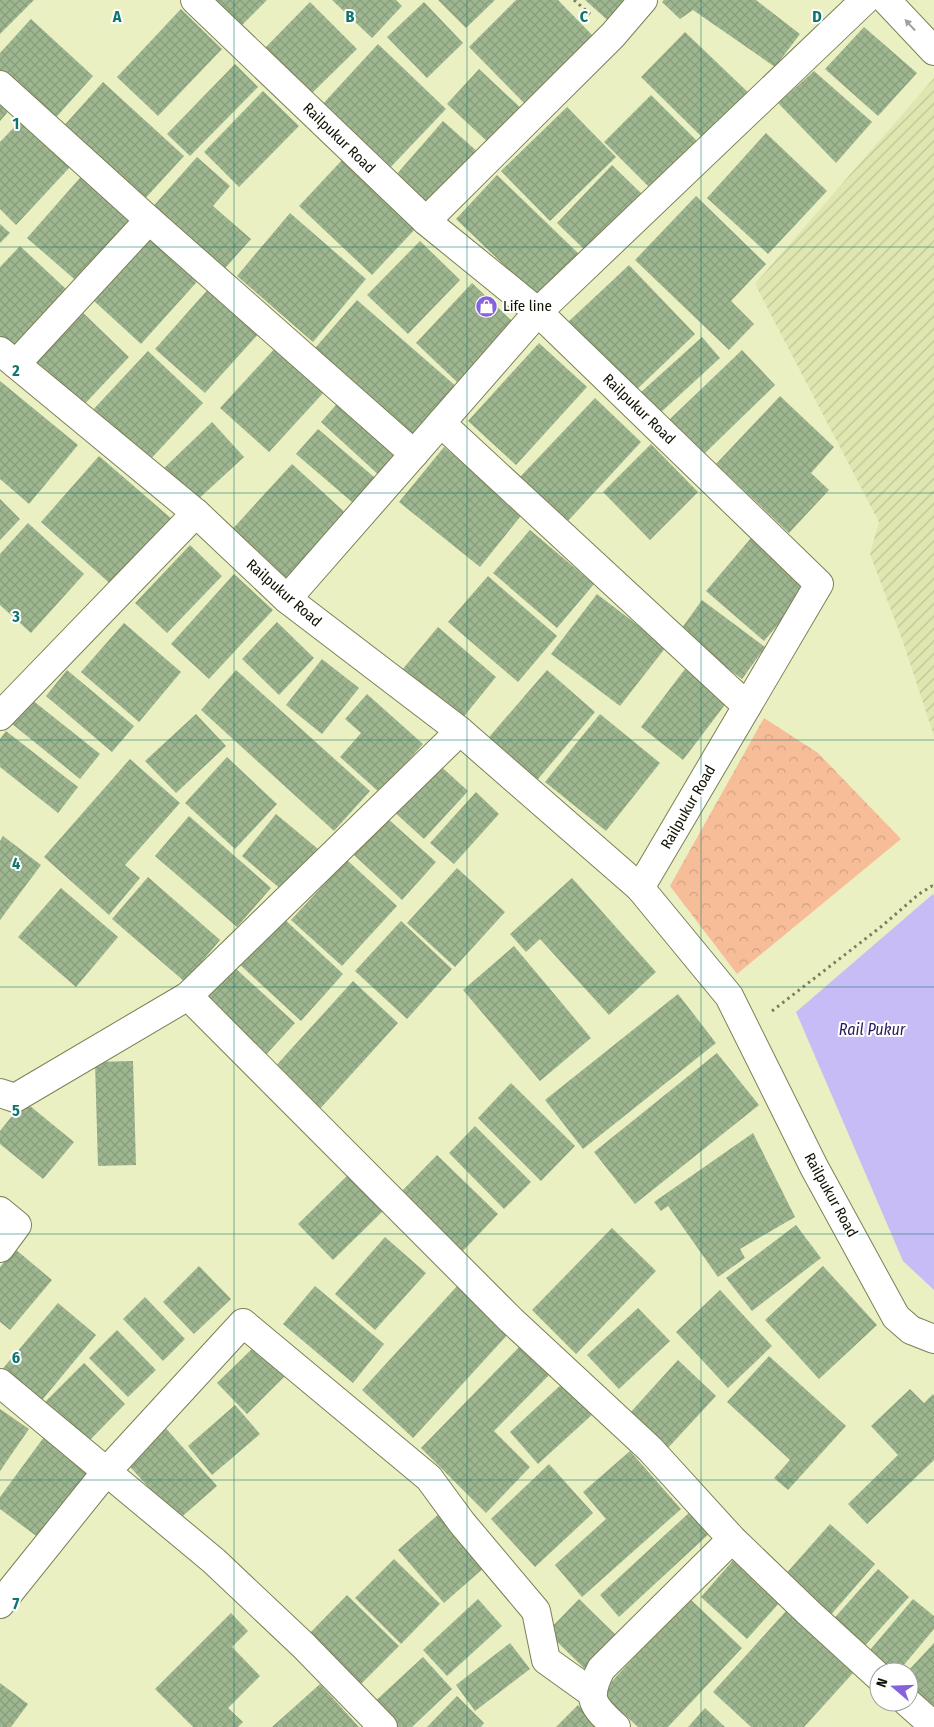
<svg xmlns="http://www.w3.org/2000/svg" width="934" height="1727" viewBox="0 0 934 1727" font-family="'Fira Sans Condensed',sans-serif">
	<defs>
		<pattern id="industrial-furrows" width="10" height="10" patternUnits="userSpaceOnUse" patternTransform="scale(1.25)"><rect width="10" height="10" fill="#dfe6b0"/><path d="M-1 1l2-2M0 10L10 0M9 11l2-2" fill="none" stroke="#bec496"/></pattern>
		<pattern id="park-crowns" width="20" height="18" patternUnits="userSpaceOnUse" patternTransform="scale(1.25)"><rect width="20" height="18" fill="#f6bd98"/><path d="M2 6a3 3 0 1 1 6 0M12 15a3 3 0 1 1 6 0" fill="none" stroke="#d2a281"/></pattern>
		<pattern id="building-cross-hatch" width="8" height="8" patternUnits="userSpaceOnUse" patternTransform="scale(1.25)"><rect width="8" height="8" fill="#9eb790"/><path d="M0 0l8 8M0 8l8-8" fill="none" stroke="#879c7b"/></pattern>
	</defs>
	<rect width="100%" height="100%" fill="#eaf0c2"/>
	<path fill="url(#industrial-furrows)" d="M934 78V736L903 642 870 554 879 522 755 284Z"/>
	<path fill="url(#park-crowns)" d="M764 718 818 753 901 839 737 974 670 886Z"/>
	<path fill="#c8bcf7" d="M933 894 934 896V1290L903 1261 796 1012Z"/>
	<g fill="url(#building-cross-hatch)">
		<path d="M0 0H34L0 34Z"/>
		<path d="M210 0H267L238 29Z"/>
		<path d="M332 0H396L402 6 372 38Z"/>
		<path d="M438 0H495L466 28Z"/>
		<path d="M516 0H558L595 38 527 106 469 47Z"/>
		<path d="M585 0H636L613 25Z"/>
		<path d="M664 0H756L800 34 775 67 693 10 680 19 662 2Z"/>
		<path d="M310 2 357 49 309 96 263 50Z"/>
		<path d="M424 2 463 43 427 78 387 37Z"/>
		<path d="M181 9 222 49 158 116 117 77Z"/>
		<path d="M31 19 93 76 51 123 0 77V53Z"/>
		<path d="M864 27 917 73 878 116 825 69Z"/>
		<path d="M685 32 754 98 710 145 641 77Z"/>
		<path d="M378 44 446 109 387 171 320 107Z"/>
		<path d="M235 64 258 87 190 156 167 134Z"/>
		<path d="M479 69 523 110 491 145 447 104Z"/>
		<path d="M814 71 872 122 836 163 778 103Z"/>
		<path d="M103 82 184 156 141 203 61 129Z"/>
		<path d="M263 91 299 126 239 187 204 152Z"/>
		<path d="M651 95 702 146 655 193 604 142Z"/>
		<path d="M0 96 12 107 0 121Z"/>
		<path d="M567 107 616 157 550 221 501 171Z"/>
		<path d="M21 120 70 167 16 225 0 209V142Z"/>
		<path d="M443 121 480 154 432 207 396 175Z"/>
		<path d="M766 133 827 191 768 254 707 198Z"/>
		<path d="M197 157 230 186 213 206 251 239 220 274 149 211Z"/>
		<path d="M343 159 416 228 372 275 299 206Z"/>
		<path d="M612 165 645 197 589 254 557 223Z"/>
		<path d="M86 171 138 218 80 284 27 238Z"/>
		<path d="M497 175 580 255 539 299 456 219Z"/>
		<path d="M696 196 766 264 731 301 754 324 729 350 635 260Z"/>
		<path d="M290 213 366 279 313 342 237 276Z"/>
		<path d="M0 224 10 233 0 243Z"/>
		<path d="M155 231 203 275 141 344 93 300Z"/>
		<path d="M420 241 460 280 408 334 367 295Z"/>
		<path d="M20 246 67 290 10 352 0 343V267Z"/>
		<path d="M629 265 695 334 632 394 566 324Z"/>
		<path d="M472 283 514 323 458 383 416 343Z"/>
		<path d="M211 286 261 331 205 393 155 349Z"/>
		<path d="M357 300 458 388 410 444 309 355Z"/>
		<path d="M77 307 129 357 79 410 27 361Z"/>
		<path d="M702 337 720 358 659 414 640 393Z"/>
		<path d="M539 343 587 387 516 465 468 421Z"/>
		<path d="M277 346 325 391 269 452 220 408Z"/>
		<path d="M742 350 775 385 703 455 669 420Z"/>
		<path d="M148 351 203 403 145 465 90 413Z"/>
		<path d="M0 381 78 445 29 504 0 479Z"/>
		<path d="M780 396 834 447 811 473 829 490 789 533 716 464Z"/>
		<path d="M343 397 403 452 381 477 321 422Z"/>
		<path d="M595 398 641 442 567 522 520 477Z"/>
		<path d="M212 422 244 457 193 504 162 470Z"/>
		<path d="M318 429 381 483 359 508 296 454Z"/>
		<path d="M651 444 698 492 650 540 603 492Z"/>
		<path d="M444 447 524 512 480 567 399 502Z"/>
		<path d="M99 456 173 520 115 588 41 522Z"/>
		<path d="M292 464 350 517 286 586 229 533Z"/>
		<path d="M0 499 20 519 0 540Z"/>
		<path d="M28 523 84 574 31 633 0 605V554Z"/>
		<path d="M530 530 594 584 557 628 493 573Z"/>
		<path d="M751 538 810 587 764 641 706 591Z"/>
		<path d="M190 545 222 576 167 633 135 603Z"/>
		<path d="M234 574 273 610 209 679 171 644Z"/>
		<path d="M488 576 557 636 518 682 448 622Z"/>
		<path d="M597 594 666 647 620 706 551 654Z"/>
		<path d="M702 600 765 647 742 679 679 632Z"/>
		<path d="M277 622 314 658 279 695 242 659Z"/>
		<path d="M124 623 181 672 139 722 81 672Z"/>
		<path d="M438 627 496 677 461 720 402 670Z"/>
		<path d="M322 659 359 688 322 734 286 705Z"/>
		<path d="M685 669 727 702 683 760 641 727Z"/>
		<path d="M67 670 134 726 112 752 46 696Z"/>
		<path d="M236 670 370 791 334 831 201 710Z"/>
		<path d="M547 670 595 712 533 785 484 743Z"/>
		<path d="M367 694 423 744 380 793 340 757 361 733 345 719Z"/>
		<path d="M31 699 100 754 80 779 11 723Z"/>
		<path d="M196 714 226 746 176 793 145 761Z"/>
		<path d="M600 714 660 763 606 831 545 782Z"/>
		<path d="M6 731 78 787 58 813 0 767V739Z"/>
		<path d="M227 757 277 804 235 849 185 803Z"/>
		<path d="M130 759 180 803 125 865 140 878 109 915 44 857Z"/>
		<path d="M435 761 468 791 424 839 392 810Z"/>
		<path d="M476 792 499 814 454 864 430 843Z"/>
		<path d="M276 814 318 849 283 891 242 856Z"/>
		<path d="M189 816 271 888 237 927 155 856Z"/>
		<path d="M387 818 436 862 402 900 354 855Z"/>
		<path d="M3 836 41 865 0 920V841Z"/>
		<path d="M347 860 397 906 342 966 291 920Z"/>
		<path d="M457 868 505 912 455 967 407 923Z"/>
		<path d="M148 877 220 940 185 982 112 919Z"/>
		<path d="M572 878 656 972 609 1015 540 939 526 952 510 934Z"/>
		<path d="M61 888 118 937 76 987 18 937Z"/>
		<path d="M281 916 343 974 301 1021 238 963Z"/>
		<path d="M401 921 452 969 407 1019 355 971Z"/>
		<path d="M514 946 591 1038 540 1081 463 990Z"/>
		<path d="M233 966 295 1023 263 1058 201 1001Z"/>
		<path d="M353 981 398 1023 318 1111 273 1069Z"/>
		<path d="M678 994 716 1043 583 1149 545 1100Z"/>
		<path d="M717 1053 759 1105 635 1204 594 1152Z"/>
		<path d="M133 1061 136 1165 98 1166 95 1062Z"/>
		<path d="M511 1083 575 1146 541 1181 478 1118Z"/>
		<path d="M24 1101 74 1142 43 1179 0 1144V1131Z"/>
		<path d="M475 1126 531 1182 504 1209 449 1153Z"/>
		<path d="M753 1133 795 1217 740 1249 745 1258 718 1277 668 1206 661 1211 654 1202Z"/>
		<path d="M437 1155 498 1214 461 1253 399 1194Z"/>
		<path d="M349 1174 384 1210 333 1260 298 1224Z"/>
		<path d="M796 1225 821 1258 752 1311 726 1278Z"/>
		<path d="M612 1228 656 1271 576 1354 532 1310Z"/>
		<path d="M385 1237 426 1273 375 1330 335 1294Z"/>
		<path d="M15 1249 52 1280 10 1330 0 1322V1267Z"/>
		<path d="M199 1266 231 1299 194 1334 163 1302Z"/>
		<path d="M823 1266 877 1325 819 1379 765 1320Z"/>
		<path d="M459 1284 510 1332 413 1438 362 1390Z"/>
		<path d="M315 1286 384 1344 353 1383 283 1324Z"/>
		<path d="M720 1290 772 1346 728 1388 676 1332Z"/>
		<path d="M145 1297 185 1339 163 1361 123 1319Z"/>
		<path d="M58 1303 96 1335 38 1405 0 1372Z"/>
		<path d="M638 1308 670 1341 619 1389 587 1355Z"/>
		<path d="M117 1330 156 1370 128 1397 89 1358Z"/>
		<path d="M524 1342 553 1371 494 1431 530 1467 486 1513 421 1448Z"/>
		<path d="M257 1344 287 1374 247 1414 217 1383Z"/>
		<path d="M769 1356 846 1426 788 1490 774 1478 790 1460 727 1402Z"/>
		<path d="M678 1360 716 1396 667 1449 629 1414Z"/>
		<path d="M84 1363 125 1404 83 1447 42 1405Z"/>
		<path d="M565 1381 594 1413 538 1464 510 1432Z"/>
		<path d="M910 1389 924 1403 933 1394 934 1396V1460L867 1524 848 1504 898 1455 871 1426Z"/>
		<path d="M235 1405 260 1434 212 1475 188 1446Z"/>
		<path d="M0 1409 29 1429 0 1471Z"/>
		<path d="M163 1425 217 1486 178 1520 124 1460Z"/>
		<path d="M44 1437 93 1473 43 1541 0 1509V1497Z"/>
		<path d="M630 1451 681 1509 582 1597 555 1565 606 1519 583 1492Z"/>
		<path d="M549 1464 593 1513 535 1567 491 1519Z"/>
		<path d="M691 1511 711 1532 619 1617 600 1595Z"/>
		<path d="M440 1513 486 1566 444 1603 398 1550Z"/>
		<path d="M830 1524 875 1564 829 1617 783 1577Z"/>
		<path d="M735 1558 781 1601 747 1639 701 1597Z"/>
		<path d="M394 1559 440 1604 401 1644 355 1598Z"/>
		<path d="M878 1569 909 1597 860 1651 830 1623Z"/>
		<path d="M347 1595 399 1646 356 1689 305 1638Z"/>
		<path d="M689 1598 742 1648 668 1727H638L601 1693Z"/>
		<path d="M478 1599 502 1626 447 1676 423 1650Z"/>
		<path d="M579 1599 620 1639 588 1672 547 1632Z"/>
		<path d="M913 1599 934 1616V1629L898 1672H884L865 1656Z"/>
		<path d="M786 1611 853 1673 804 1727H751L713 1692Z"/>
		<path d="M231 1613 248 1631 232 1647 260 1676 228 1708 243 1722 238 1727H193L155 1689Z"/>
		<path d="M510 1643 530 1669 475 1711 456 1685Z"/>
		<path d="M934 1643V1713L909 1697V1672H907Z"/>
		<path d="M423 1657 452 1689 412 1727H392L371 1705Z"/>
		<path d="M0 1683 28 1704 11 1727H0Z"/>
		<path d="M320 1684 359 1727H272Z"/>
		<path d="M457 1696 484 1723 481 1727H427Z"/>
		<path d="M578 1705 599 1727H556Z"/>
		<path d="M705 1708 725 1727H688Z"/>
	</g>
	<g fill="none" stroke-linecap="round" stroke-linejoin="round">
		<defs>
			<g id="minor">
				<path d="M195 0 426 221 538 312 819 584 640 888"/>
				<path d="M0 85 149 220 414 454"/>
				<path d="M426 221 613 35 643 0"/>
				<path d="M0 351 196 513 287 599 460 731 640 888 729 996 814 1167 896 1317 911 1330 934 1339"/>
				<path d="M16 364 149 220"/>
				<path d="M441 423 747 706"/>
				<path d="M287 599 538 312 865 0"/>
				<path d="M0 716 196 513"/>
				<path d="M188 996 511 1320 650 1449 732 1539 810 1614 879 1677"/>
				<path d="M0 1093 15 1098 188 996 460 731"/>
				<path d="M0 1211 17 1225 0 1248"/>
				<path d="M0 1383 214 1561 303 1645 383 1727"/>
				<path d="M0 1604 106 1472 243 1323 429 1478 462 1523 536 1611 546 1660 592 1693"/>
				<path d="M907 1702 934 1726"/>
				<path d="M616 1727C592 1705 586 1699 601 1669L732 1539"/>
			</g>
			<path id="primary" d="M886 0 934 51"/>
		</defs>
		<use href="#minor" stroke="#7b8056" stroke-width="30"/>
		<use href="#primary" stroke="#7b8056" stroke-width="30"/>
		<g stroke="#7a7e60" stroke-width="3" stroke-dasharray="2.5 4" stroke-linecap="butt">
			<path d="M574 0 590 14"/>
			<path d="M772 1011 882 926 919 894 932 886 934 887"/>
		</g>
		<use href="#minor" stroke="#fff" stroke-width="28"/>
		<use href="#primary" stroke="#fff" stroke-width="28"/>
	</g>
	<defs><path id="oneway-solid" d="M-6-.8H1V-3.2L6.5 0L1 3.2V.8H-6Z" transform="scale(1.25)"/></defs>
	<use fill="#a0a19b" href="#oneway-solid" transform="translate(910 25) rotate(-133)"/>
	<path fill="none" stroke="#0f766e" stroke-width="1" stroke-opacity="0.55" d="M234 0V1727M467 0V1727M701 0V1727M0 247H934M0 493H934M0 740H934M0 987H934M0 1234H934M0 1480H934"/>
	<defs>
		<symbol id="shop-disc" viewBox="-11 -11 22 22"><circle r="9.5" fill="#8762dd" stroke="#fff"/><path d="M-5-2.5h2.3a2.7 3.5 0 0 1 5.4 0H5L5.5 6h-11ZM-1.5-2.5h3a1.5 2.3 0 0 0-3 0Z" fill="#fff"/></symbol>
	</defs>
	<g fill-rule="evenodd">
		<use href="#shop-disc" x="474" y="294" width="25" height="25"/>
	</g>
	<g text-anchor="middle" stroke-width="4" stroke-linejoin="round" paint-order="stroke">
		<g font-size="15" fill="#111304" stroke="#fff">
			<text transform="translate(339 138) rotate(44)" y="5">Railpukur Road</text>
			<text transform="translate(639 409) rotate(44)" y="5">Railpukur Road</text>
			<text transform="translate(284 593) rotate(41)" y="5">Railpukur Road</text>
			<text transform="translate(688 807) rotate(-60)" y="5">Railpukur Road</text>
			<text transform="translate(831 1195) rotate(61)" y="5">Railpukur Road</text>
		</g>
		<g font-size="15" fill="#111304" stroke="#fff" text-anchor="start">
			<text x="503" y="311">Life line</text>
		</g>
		<g font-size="16" font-style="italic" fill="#2e175a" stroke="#fff">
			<text x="872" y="1035">Rail Pukur</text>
		</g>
	</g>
	<g font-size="16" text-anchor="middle" font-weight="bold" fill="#0f766e" stroke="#fff" stroke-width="4" stroke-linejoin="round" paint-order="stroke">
		<text x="117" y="22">A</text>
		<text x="350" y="22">B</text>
		<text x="584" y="22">C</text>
		<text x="817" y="22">D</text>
		<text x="16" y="129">1</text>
		<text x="16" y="376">2</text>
		<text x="16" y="622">3</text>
		<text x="16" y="869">4</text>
		<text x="16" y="1116">5</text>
		<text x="16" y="1363">6</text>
		<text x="16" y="1609">7</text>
	</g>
	<g transform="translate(894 1687) rotate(289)"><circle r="24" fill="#ffffff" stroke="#a0a19b"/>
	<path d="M0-4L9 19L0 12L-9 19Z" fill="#8762dd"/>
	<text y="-8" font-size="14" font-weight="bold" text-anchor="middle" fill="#111304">N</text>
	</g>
</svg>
